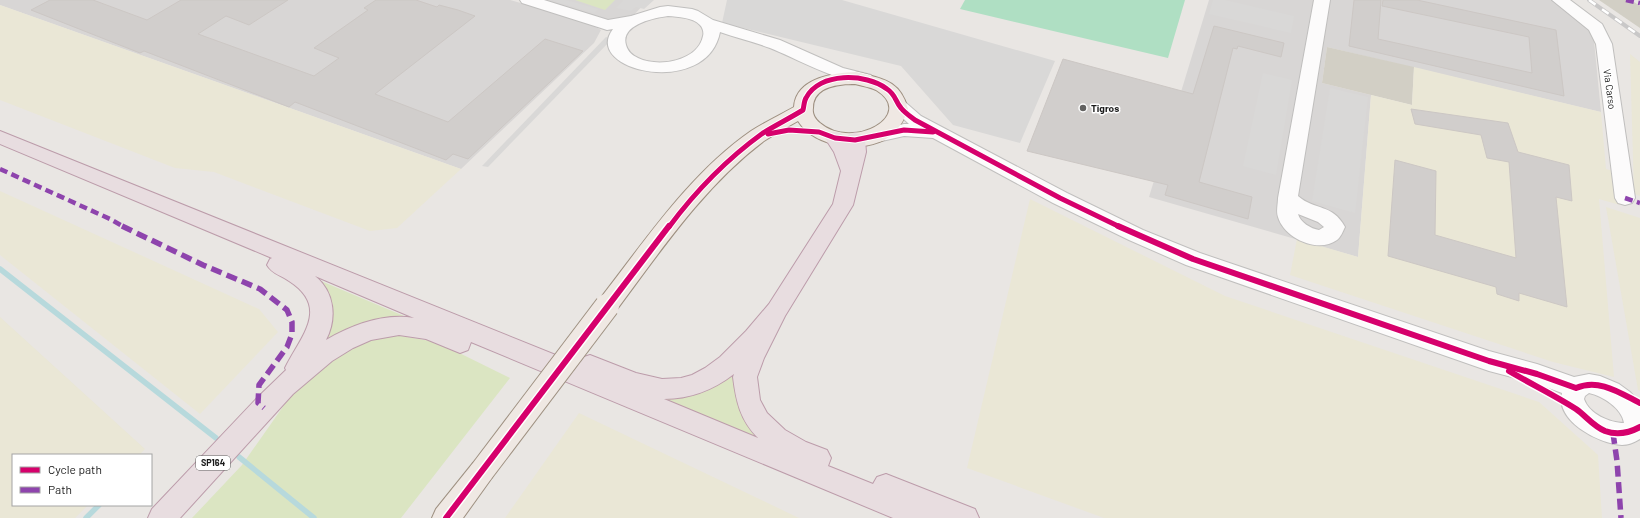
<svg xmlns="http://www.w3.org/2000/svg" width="1640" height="518" viewBox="0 0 1640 518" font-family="Barlow,sans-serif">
	<rect width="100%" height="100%" fill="#e9e6e3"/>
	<g fill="#d8d6d5">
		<path d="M0 0H510L585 21 601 30 594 43 461 169 0 5Z"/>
		<path d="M540 0H648L629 20H612L591 16Z"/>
		<path d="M1209 0H1552L1589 28 1594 41 1601 112 1327 47 1322 83 1371 95 1358 257 1149 197Z"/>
	</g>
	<g fill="#d2cfc5">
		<path d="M1599 0H1631L1640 6V28Z"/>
		<path d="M1327 47 1414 67 1412 105 1322 83Z"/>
	</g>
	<g fill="#eae7d6">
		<path d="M0 5 461 169 397 228 370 231 214 172 175 168 0 100Z"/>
		<path d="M1630 54 1640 62V196L1634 194Z"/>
		<path d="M1414 67 1601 112 1606 169 1616 172 1620 205 1599 199 1614 377 1553 362 1290 275 1297 239 1358 257 1371 95 1412 105Z"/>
		<path d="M0 191 259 309 278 332 200 414 0 255Z"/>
		<path d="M1030 199 1225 296 1539 402 1598 455 1602 518H1104L967 468Z"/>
		<path d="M1606 207 1640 218V391L1638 390Z"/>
		<path d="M0 317 145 449 139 455H13V505H88L75 518H0Z"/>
		<path d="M579 413 799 518H505Z"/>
	</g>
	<g fill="#dbe5c2">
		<path d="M575 0H615L605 10Z"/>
		<path d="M321 281 411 319 314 353C330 323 341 312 321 281Z"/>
		<path d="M395 335 437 342 510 378 401 518H192L242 465 294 391 355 343Z"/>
		<path d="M736 365 766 442 656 396Z"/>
	</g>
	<path fill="#afdfc3" d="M965 0H1185L1168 58 960 9Z"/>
	<g fill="#d9d8d7">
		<path d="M551 0H566L598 9 594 13Z"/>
		<path d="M623 0H654L644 9 636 7 631 11 616 8Z"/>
		<path d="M727 0H842L1055 61 1020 143 953 125 901 66 722 23Z"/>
		<path d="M1213 0H1225L1294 16 1291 33 1209 14Z"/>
		<path d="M606 37 612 39 488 167 482 166Z"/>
		<path d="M1263 73 1292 80 1276 175 1243 166Z"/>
		<path d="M1330 88 1368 97 1355 213 1312 201Z"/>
	</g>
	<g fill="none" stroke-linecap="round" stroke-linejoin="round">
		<g stroke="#b7d9dc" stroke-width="5.5">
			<path d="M0 269 216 438"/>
			<path d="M239 457 314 518"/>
			<path d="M86 518 99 505"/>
		</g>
	</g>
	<g fill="#d1cecc" stroke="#ccc7c4">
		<path d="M50 0H93L147 20 181 0H288L249 25 226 16 198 34 314 76 339 58 314 48 368 10 364 8 376 0H416L437 7 439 5 458 10 475 16 375 94 448 122 545 39 583 51 468 159 453 154 446 160 295 102 289 107 144 51 140 53 31 10Z"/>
		<path d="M1354 0H1381L1378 39 1532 73 1529 37 1382 6 1383 0H1417L1556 30 1564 96 1349 46Z"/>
		<path d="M1214 26 1284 43 1281 57 1238 46 1237 49 1233 48 1199 182 1252 197 1248 219 1165 195 1168 185 1027 151 1063 59 1193 94Z"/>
		<path d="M1411 109 1508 123 1518 152 1569 165 1572 201 1556 197 1567 307 1519 293V301L1497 294 1496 287 1388 256 1395 160 1436 171 1435 235 1516 258 1509 162 1487 158 1481 135 1415 124Z"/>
	</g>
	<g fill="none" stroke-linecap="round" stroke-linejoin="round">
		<defs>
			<g id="minor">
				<path d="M520 0H544L608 20 631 16 660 7 668 6 692 9 698 11 713 20 780 40 843 68 871 75 874 79 871 83C850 88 793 57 770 48 754 42 737 38 720 32 707 99 581 71 613 29L607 30 601 28 522 3ZM668 16C678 17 692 17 700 25 703 28 704 33 703 36 698 61 659 68 638 58 632 55 628 52 626 45 620 25 653 18 668 16Z"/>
				<path d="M1314 0H1330L1298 196C1315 211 1332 203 1345 227 1343 231 1341 237 1337 240 1318 254 1284 238 1278 217 1276 211 1278 204 1278 198ZM1298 214 1318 222 1324 227 1319 230C1311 229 1300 222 1298 214Z"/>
				<path d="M1552 0H1570L1602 24 1612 44 1635 198 1632 203 1625 205 1618 203 1615 198 1596 44 1589 30Z"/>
				<path d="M899 100 905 102 921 116 1067 193 1143 230 1200 253 1489 351 1537 364 1574 377 1589 374 1600 376 1619 384 1630 392 1640 403V439C1635 442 1628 445 1622 445 1599 444 1555 421 1562 393L1535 383 1489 371 1186 265 1129 240 1053 203 933 138 904 136 873 143 866 141 864 137 866 133 904 124H909L890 106 893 102ZM1589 393C1602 396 1622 408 1624 423 1610 423 1589 414 1584 399L1585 396Z"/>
			</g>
			<g id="major">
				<path d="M856 72C883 79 900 80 908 109 904 121 899 129 889 137 864 154 815 148 798 121 786 128 774 134 764 141 703 187 660 252 615 312L607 315 599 312 596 306 599 300C645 241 689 174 751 131 765 122 780 115 794 107 796 78 833 73 856 72ZM855 84C862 86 870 87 876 90 917 115 853 151 820 123 815 119 812 114 813 108 813 86 839 84 855 84Z"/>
				<path d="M482 459 491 463 495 471 491 479 463 518H432L436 509 473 463Z"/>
			</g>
			<path id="highway" d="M0 131 578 364 581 358 590 355 636 373 662 379 681 378 692 375 705 368 720 357 746 331 769 304 833 204 841 171 834 152 825 138 828 133C837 131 841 132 846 139L848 135 855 133 862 135 865 140 866 152 853 205 785 316 764 358 757 377 760 400 767 413 785 430 806 442 827 450 831 458 828 466 873 484 877 477 886 474 975 509 979 518H893L471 342 468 350 460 353 426 339 399 335 371 340 353 348 332 361 293 394 180 518H148L152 509 258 397 286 370 285 368C300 337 331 308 289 281 281 275 272 274 267 265L270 259 272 258 0 144ZM315 276 414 318C384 313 352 325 326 340 337 319 335 292 315 276ZM734 374 733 377C736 401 740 420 758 438L664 399C691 399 713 390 734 374Z"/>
		</defs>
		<use href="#minor" stroke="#c0bfbe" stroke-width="2"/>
		<use href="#major" stroke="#9e9081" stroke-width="2"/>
		<use href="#highway" stroke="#bc9caa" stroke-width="2"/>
		<use href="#minor" fill="#fcfbfb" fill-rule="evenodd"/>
		<use href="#major" fill="#efe8e3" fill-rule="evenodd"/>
		<use href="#highway" fill="#e8dde0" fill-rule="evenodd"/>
		<defs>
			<path id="rail" d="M1589 0 1640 36"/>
		</defs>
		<use href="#rail" stroke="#c9c8c8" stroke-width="4"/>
		<use href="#rail" stroke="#fff" stroke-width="2.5" stroke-dasharray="8" stroke-linecap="butt"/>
		<defs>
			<path id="major-bridge" d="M482 471 607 306"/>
		</defs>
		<use href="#major-bridge" stroke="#9e9081" stroke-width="26" stroke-linecap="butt"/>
		<use href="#major-bridge" stroke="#efe8e3" stroke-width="24"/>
		<g stroke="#8e44ad" stroke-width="4.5" stroke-dasharray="8 4.5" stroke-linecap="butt">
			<path d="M1626 0 1640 3"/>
			<path d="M0 169 110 219 124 227"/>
			<path d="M1625 198 1640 203"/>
		</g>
		<g stroke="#8e44ad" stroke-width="5.5" stroke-dasharray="11 5.5" stroke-linecap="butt">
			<path d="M122 226 203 265 260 289 287 310 292 322V334L287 347 259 385 258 403 264 408"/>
			<path d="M1613 433 1617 461 1621 518"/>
		</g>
		<defs>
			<g id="cycleway-far1">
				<path d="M768 134 789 130 819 132 835 138 855 140 904 130 933 132"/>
				<path d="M669 227C695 192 727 159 763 133 776 125 790 118 803 110 804 106 804 101 806 98 819 72 866 73 887 89 896 95 895 101 901 108 905 113 910 116 915 120L1060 198 1120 227"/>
			</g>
			<g id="cycleway">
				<path d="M1118 226 1193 259 1489 361 1537 374 1576 388C1599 378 1620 393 1640 403"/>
				<path d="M1509 371C1531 384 1554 395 1576 409 1586 416 1593 426 1605 431 1618 436 1629 433 1640 427"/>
				<path d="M446 518 669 226"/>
			</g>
		</defs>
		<use href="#cycleway-far1" stroke="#fff" stroke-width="7"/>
		<use href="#cycleway" stroke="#fff" stroke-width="9"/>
		<use href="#cycleway-far1" stroke="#d6006c" stroke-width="5"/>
		<use href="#cycleway" stroke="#d6006c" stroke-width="6"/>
	</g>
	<circle fill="#636261" stroke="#fff" stroke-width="1.5" cx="1083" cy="108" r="4"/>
	<g text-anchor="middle" stroke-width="3" stroke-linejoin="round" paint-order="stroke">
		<rect fill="#fff" stroke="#5f5f5f" stroke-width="1" x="196" y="456" width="34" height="14" rx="3"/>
		<g font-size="9" font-weight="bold" fill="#1b1b1b">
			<text x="213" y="466">SP164</text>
		</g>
		<g font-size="10" fill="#1b1b1b" stroke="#fff">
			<text transform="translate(1610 89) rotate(82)" y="4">Via Carso</text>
		</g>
		<g font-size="10" font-weight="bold" fill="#1b1b1b" stroke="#fff" text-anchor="start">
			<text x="1091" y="112">Tigros</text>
		</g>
	</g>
	<rect x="12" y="454" width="140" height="52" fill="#ffffff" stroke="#a4a4a4"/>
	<rect x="20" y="467" width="20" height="6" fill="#d6006c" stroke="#a4a4a4"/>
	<text x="48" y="474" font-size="12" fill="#1b1b1b">Cycle path</text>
	<rect x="20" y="487" width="20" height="6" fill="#8e44ad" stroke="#a4a4a4"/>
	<text x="48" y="494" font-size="12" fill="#1b1b1b">Path</text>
</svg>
